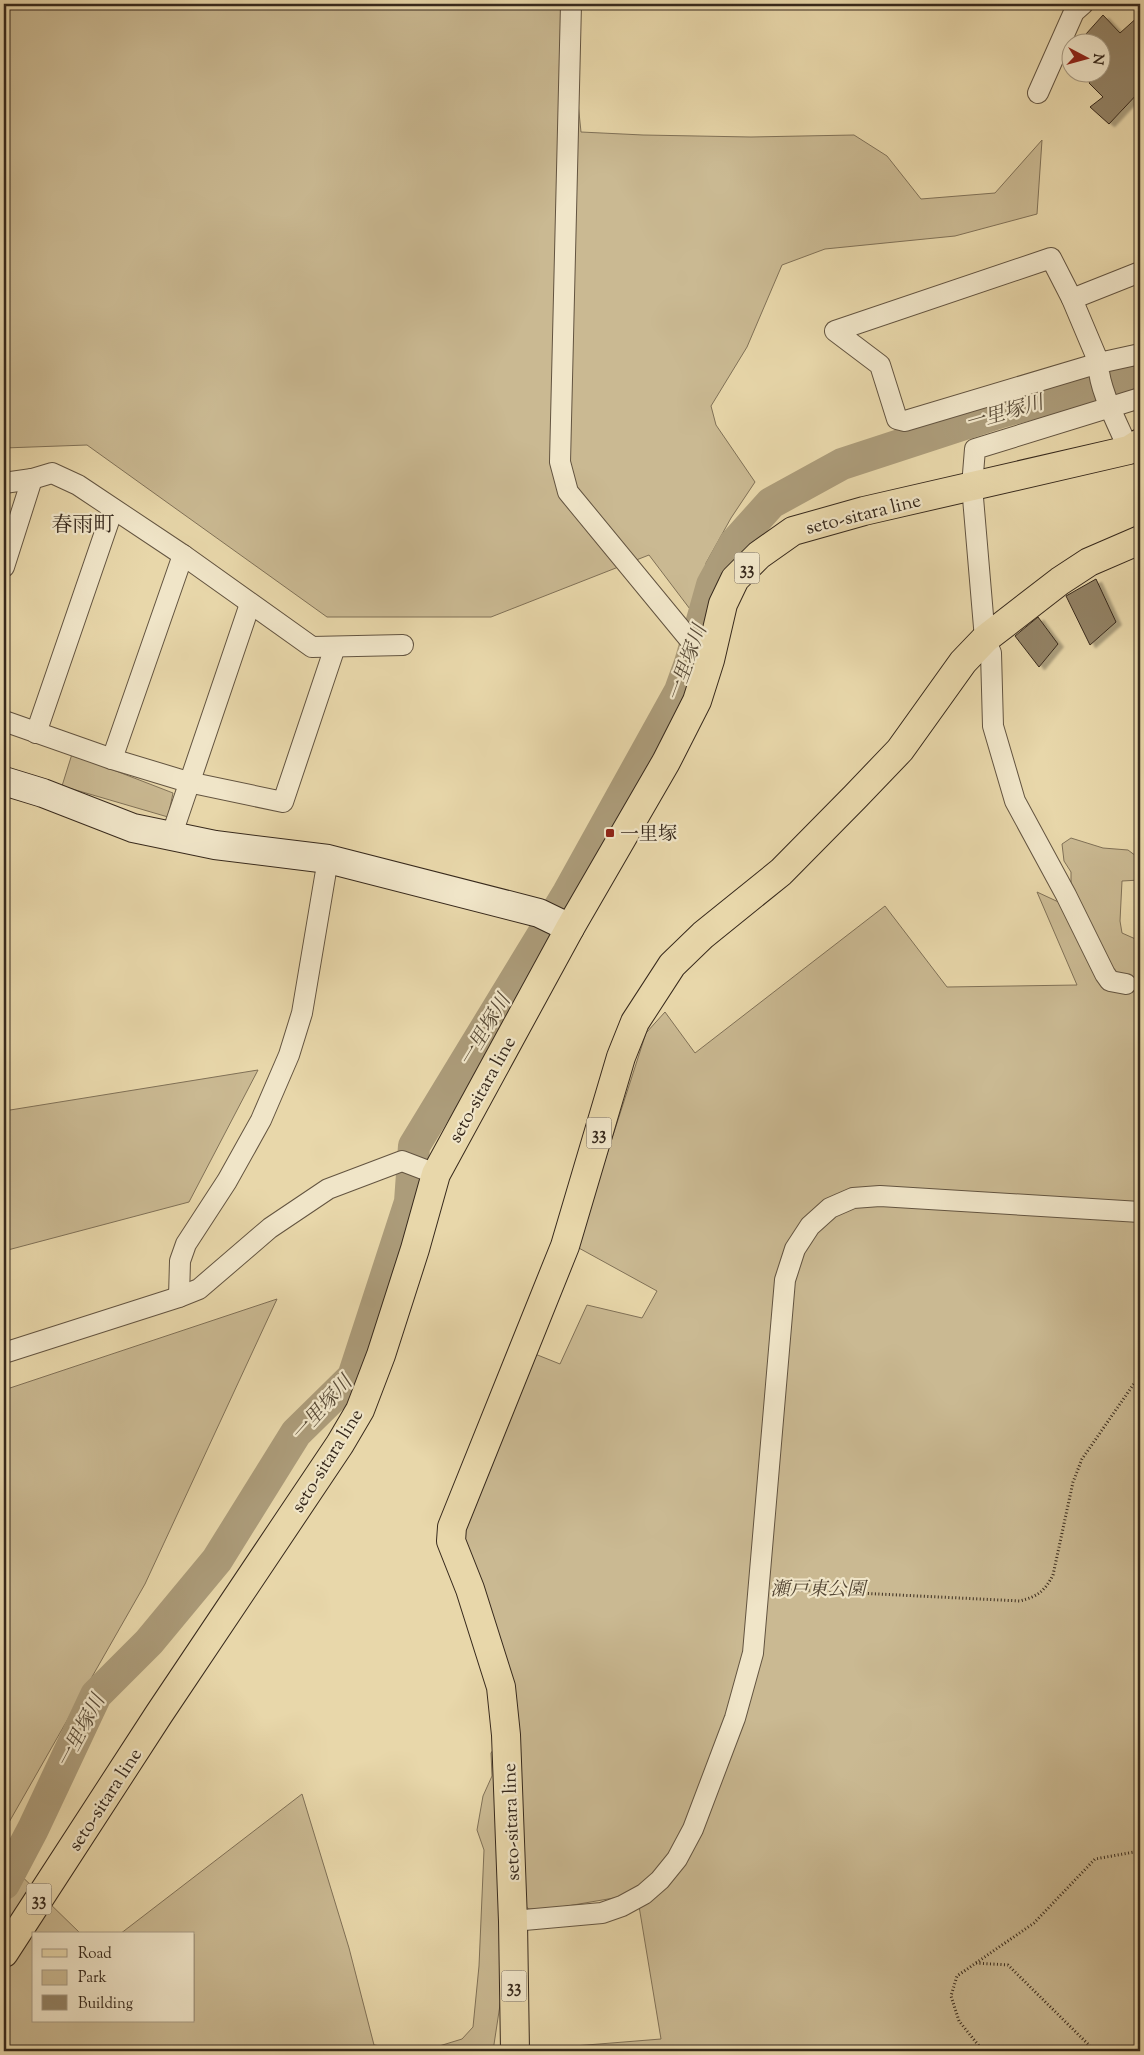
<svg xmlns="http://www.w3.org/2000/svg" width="1144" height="2055" viewBox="0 0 1144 2055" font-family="'Sorts Mill Goudy','Noto Serif JP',serif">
	<defs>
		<filter id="shadow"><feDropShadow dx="5.5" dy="3" stdDeviation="1" flood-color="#0004"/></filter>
	</defs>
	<rect width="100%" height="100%" fill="#e8d7aa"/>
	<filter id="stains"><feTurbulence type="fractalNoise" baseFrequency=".004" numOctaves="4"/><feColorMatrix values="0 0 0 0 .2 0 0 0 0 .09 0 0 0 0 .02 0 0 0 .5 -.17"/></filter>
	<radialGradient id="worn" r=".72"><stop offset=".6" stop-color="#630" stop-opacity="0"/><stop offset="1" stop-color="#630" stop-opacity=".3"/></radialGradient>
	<g fill="#cab992" stroke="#807157">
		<path d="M4 4H568L581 132 643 135 751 137 854 135 887 156 921 199 995 193 1042 140 1037 214 955 236 825 249 782 265 747 347 711 406 716 425 755 482 731 518 706 563 696 617 649 555 491 617H327L87 445 4 448Z"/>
		<path d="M72 754 173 793 168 817 62 786Z"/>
		<path d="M1071 838 1103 848 1128 850 1140 859V880L1122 881 1120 921 1122 933 1140 941V2051H537V2049L661 2039 637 1894 550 1909H529L521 1903 512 1705 461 1536 530 1352 560 1364 587 1305 642 1318 657 1291 577 1247 646 1033 665 1012 695 1053 885 906 947 987 1077 985 1037 892 1080 912 1071 897V872L1064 861 1062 844Z"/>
		<path d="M258 1070 189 1202 4 1251V1111Z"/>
		<path d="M277 1299 145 1584 4 1831V1390Z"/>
		<path d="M495 1747 503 1985 493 2051H423L462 2039 473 2027 479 1966 484 1850 477 1830 483 1796 492 1776 491 1753Z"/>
		<path d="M302 1794 349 1948 374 2045 414 2051H4V1859L81 1934H34V2021H194V1934H120Z"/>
	</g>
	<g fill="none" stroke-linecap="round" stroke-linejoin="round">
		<path stroke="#ac9c7a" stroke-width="32" d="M4 1884 33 1829 96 1695 149 1642 217 1560 296 1433 353 1377 410 1202 414 1146 568 893 680 691 690 663 712 585 735 543 771 503 842 464 1001 412 1140 375"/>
	</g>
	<g fill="#938366" stroke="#37291c" filter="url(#shadow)">
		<path d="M1103 15 1120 33 1140 15V91L1109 124 1090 107 1103 97 1089 83 1097 72H1102V42H1093L1086 34Z"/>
		<path d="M1096 579 1116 622 1090 645 1066 596Z"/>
		<path d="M1038 617 1058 644 1039 667 1015 636Z"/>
	</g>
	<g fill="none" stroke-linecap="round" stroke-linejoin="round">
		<defs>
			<g id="street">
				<path d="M571 4 560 462 568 492 689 639 710 660"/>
				<path d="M1038 93 1074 12 1083 4"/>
				<path d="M1072 299 1140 272"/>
				<path d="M1129 450C1120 429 1096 384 1099 363L1072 299 1051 258 835 331 880 365 897 419 905 421 1099 363 1140 354"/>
				<path d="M4 483 32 479 52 473 78 485 183 555 312 647 403 645"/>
				<path d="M4 567 32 479"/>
				<path d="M4 721 112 759 188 782 283 802 335 647"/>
				<path d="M36 733 113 509"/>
				<path d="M112 759 183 555"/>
				<path d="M171 837 250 604"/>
				<path d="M1126 984 1110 981 1105 974 1066 895 1015 801 993 726 991 653 985 639 972 486 975 449 1140 398"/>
				<path d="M179 1297 180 1261 186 1244 227 1181 261 1120 289 1055 302 1013 328 859"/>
				<path d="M4 1353 179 1297 199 1289 270 1228 328 1189 402 1161 436 1174"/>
				<path d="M513 1921 602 1913 622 1906 644 1894 660 1880 677 1859 693 1829 735 1718 753 1653 785 1280 795 1249 810 1226 830 1208 853 1198 880 1196 1140 1212"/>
			</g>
			<path id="secondary" d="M4 781 43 793 133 828 215 845 328 859 539 913 570 928"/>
			<g id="primary">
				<path d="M4 1953 159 1714 340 1444 360 1410 381 1355 415 1249 436 1174 570 928 666 762 697 701 710 660 723 604 735 579 759 555 793 531 864 511 1129 450 1140 443"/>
				<path d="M515 2051 513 1921 506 1735 501 1687 470 1589 451 1541 452 1527 565 1246 621 1057 635 1022 672 965 703 935 781 872 855 797 900 750 963 662 985 639 1060 581 1089 562 1140 540"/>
			</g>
		</defs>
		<use href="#street" stroke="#635440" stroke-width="22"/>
		<use href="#secondary" stroke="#37291c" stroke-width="30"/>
		<use href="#primary" stroke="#37291c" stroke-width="30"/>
		<g stroke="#37291c" stroke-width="3" stroke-dasharray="1 2.5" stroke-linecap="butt">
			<path d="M777 1589 1020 1601C1038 1596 1044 1592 1053 1575L1073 1482 1082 1459 1140 1375"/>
			<path d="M976 1963 1008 1965 1095 2051"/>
			<path d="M983 2051 959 2021 951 1996 957 1976 1034 1923 1095 1859 1140 1851"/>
		</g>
		<use href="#street" stroke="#f0e5c8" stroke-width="20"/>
		<use href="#secondary" stroke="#f0e5c8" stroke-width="28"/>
		<use href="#primary" stroke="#e8d7aa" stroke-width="28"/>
	</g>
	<rect fill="#8f2418" stroke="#f0e5c8" stroke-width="2" x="605" y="828" width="10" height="10" rx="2.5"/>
	<g text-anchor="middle" stroke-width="4.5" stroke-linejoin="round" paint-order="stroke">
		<g fill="#f0e5c8" stroke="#6e6150" stroke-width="1">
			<rect x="734.5" y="552.5" width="25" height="31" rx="4"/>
			<rect x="586.5" y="1117.5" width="25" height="31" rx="4"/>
			<rect x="26.5" y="1883.5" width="25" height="31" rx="4"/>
			<rect x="501.5" y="1970.5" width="25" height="31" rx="4"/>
		</g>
		<g font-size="18" font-weight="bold" fill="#37291c">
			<text x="747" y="574">33</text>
			<text x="599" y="1139">33</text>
			<text x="39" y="1905">33</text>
			<text x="514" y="1992">33</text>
		</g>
		<g font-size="19" fill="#37291c" stroke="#f0e5c8">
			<text transform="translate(863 513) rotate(-14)" y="7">seto-sitara line</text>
			<text transform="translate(481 1089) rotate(-61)" y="7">seto-sitara line</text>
			<text transform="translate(326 1460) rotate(-58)" y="7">seto-sitara line</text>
			<text transform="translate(104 1799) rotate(-57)" y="7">seto-sitara line</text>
			<text transform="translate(510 1822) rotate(-92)" y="7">seto-sitara line</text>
		</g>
		<g font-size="19" fill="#37291c" stroke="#f0e5c8" text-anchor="start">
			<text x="620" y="840">一里塚</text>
		</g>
		<g font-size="19" font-style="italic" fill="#544634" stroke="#f0e5c8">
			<text x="818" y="1595">瀬戸東公園</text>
		</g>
		<g font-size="20" font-style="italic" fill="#5a4c38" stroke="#f0e5c8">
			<text transform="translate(1004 412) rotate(-16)" y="7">一里塚川</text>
			<text transform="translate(686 663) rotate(-70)" y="7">一里塚川</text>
			<text transform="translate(484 1030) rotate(-59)" y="7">一里塚川</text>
			<text transform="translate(321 1408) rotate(-48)" y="7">一里塚川</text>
			<text transform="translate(80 1731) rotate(-62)" y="7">一里塚川</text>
		</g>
		<g font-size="21" fill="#37291c" stroke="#f0e5c8">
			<text x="83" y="531">春雨町</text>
		</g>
	</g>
	<rect width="1144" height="2055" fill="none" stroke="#e8d7aa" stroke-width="20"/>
	<rect x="5" y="5" width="1134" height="2045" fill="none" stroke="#37291c" stroke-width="2.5"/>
	<rect x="10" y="10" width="1124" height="2035" fill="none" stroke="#37291c"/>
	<rect x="32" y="1932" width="162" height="90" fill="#f0e5c8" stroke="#a69a83"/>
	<rect x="42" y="1949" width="25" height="8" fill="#e8d7aa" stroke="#a69a83"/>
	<text x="78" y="1958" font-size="15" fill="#37291c">Road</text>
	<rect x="42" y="1970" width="25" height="15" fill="#cab992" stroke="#a69a83"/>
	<text x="78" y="1982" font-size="15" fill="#37291c">Park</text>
	<rect x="42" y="1995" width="25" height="15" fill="#938366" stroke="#a69a83"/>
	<text x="78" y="2008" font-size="15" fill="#37291c">Building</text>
	<g transform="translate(1086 58) rotate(96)"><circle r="24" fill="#f0e5c8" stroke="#a69a83"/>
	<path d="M0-4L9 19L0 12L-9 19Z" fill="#8f2418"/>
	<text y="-8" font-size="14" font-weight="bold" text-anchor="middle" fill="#37291c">N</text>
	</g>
	<rect width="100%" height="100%" filter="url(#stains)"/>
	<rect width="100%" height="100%" fill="url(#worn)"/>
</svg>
